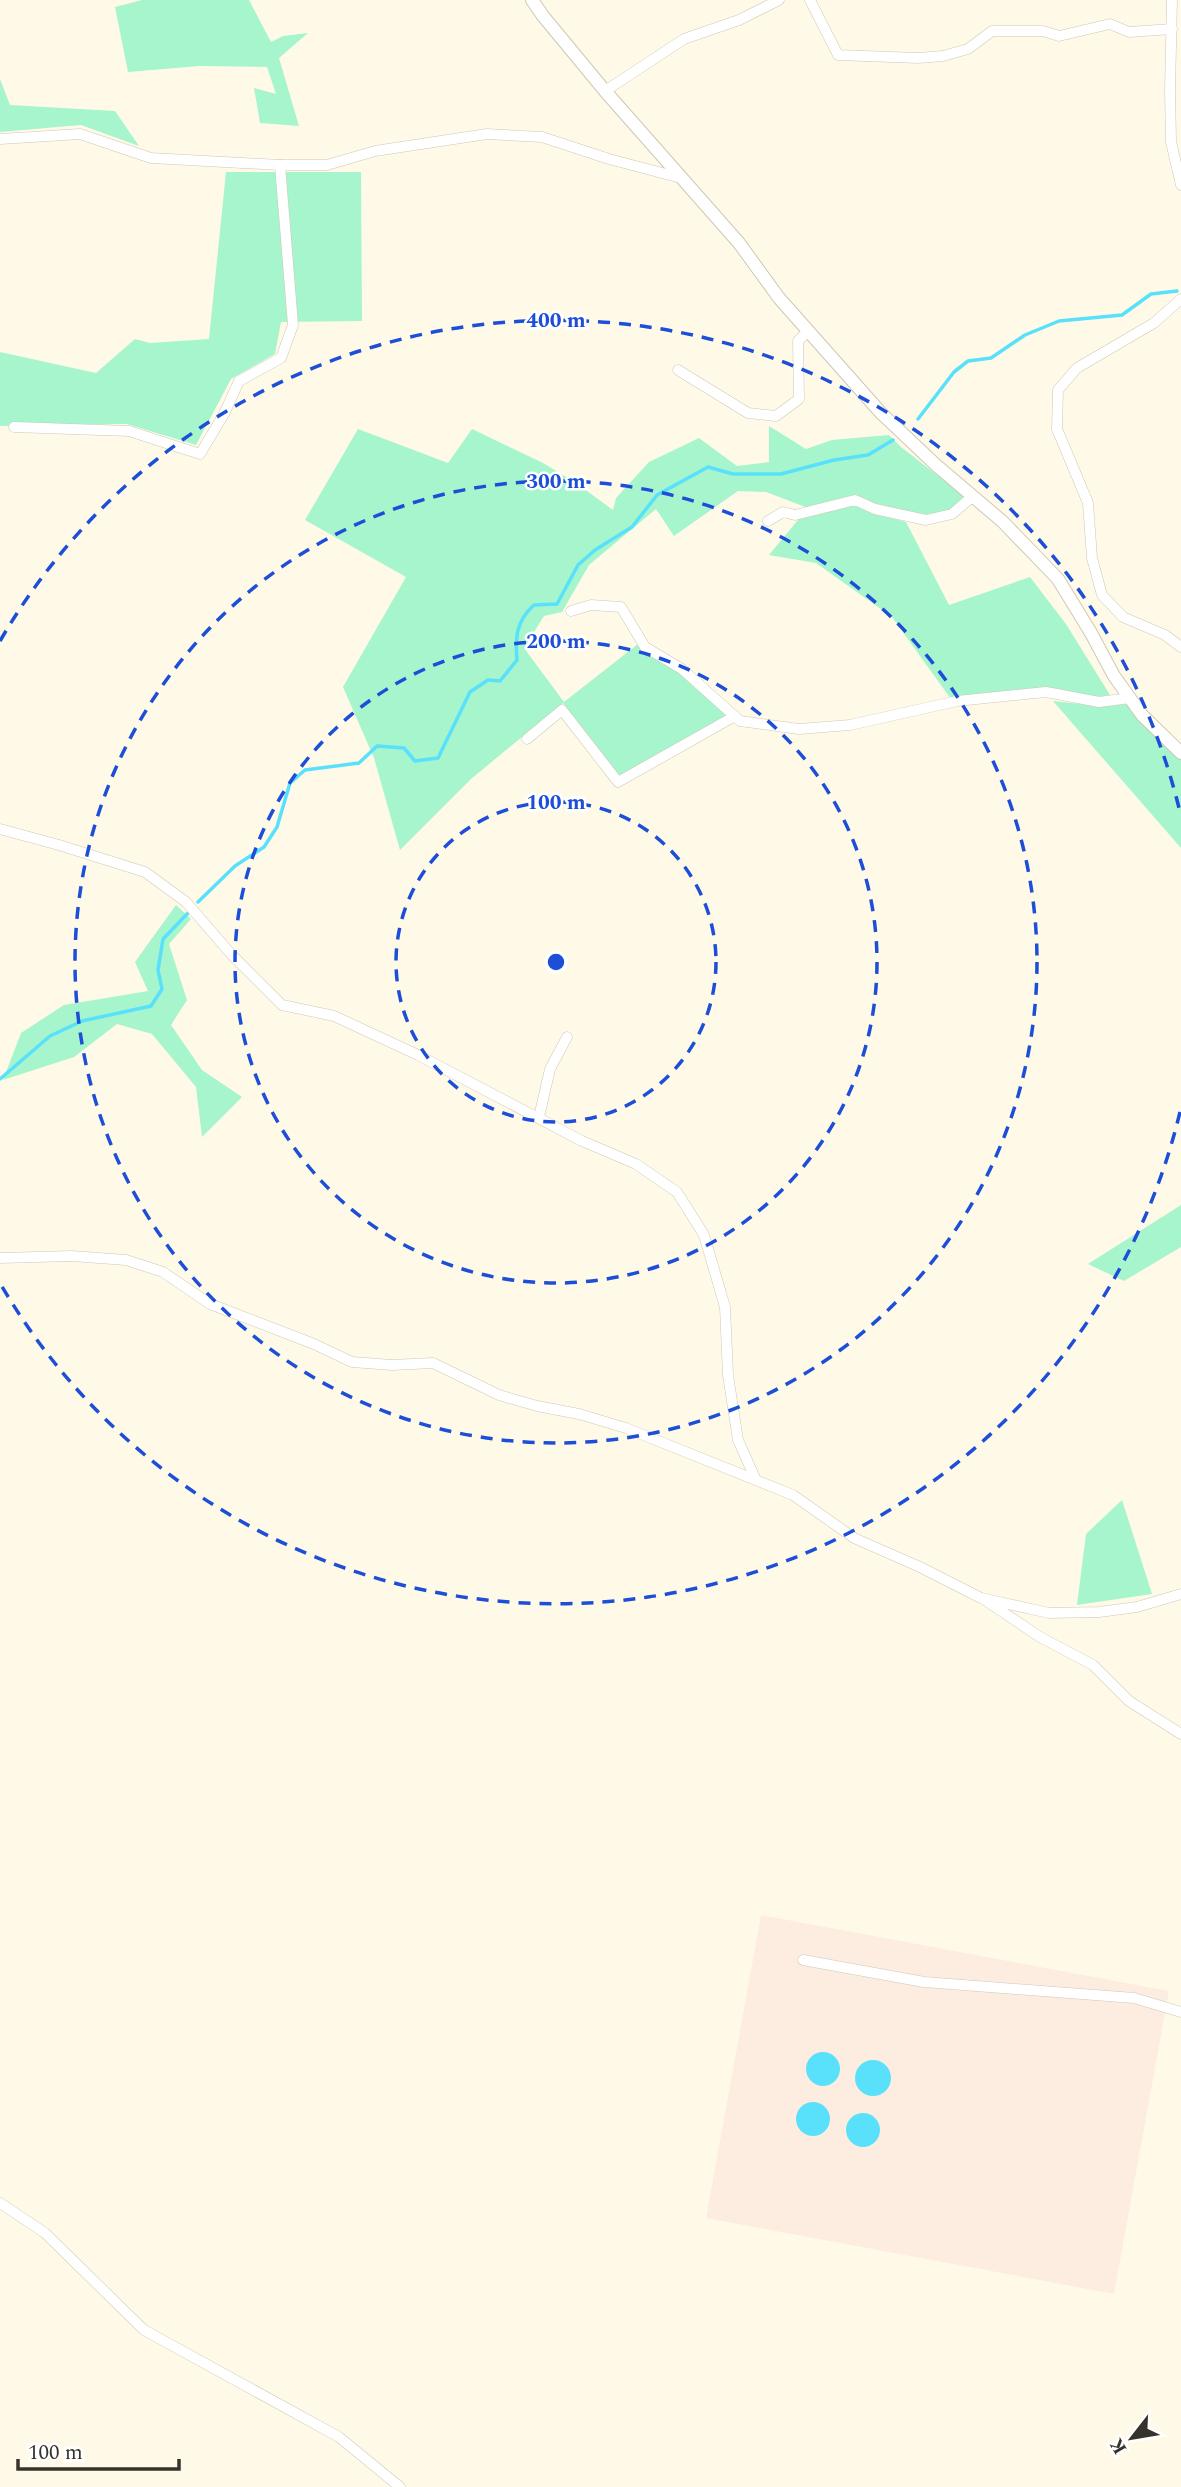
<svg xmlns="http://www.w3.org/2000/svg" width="1181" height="2487" viewBox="0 0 1181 2487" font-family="Spectral,serif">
	<rect width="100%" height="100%" fill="#fffae8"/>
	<path fill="#fdede1" d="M761 1915 1169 1991 1114 2294 706 2218Z"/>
	<g fill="#a6f5cc">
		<path d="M142 0H249L271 42 283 36 308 33 279 58 299 126 260 123 254 88 276 94 267 67 199 66 128 72 115 7Z"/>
		<path d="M0 79 10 105 115 111 139 146 81 125 0 132Z"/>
		<path d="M226 172H361L362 321 281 322 275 354 231 379 196 445 127 424 0 426V352L96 373 135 339 150 343 209 339Z"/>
		<path d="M769 426 806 449 832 440 889 435 901 447 964 496 949 511 924 516 877 505 856 495 808 508 766 492 738 491 674 536 656 509 589 565 562 612 544 616 524 648 564 702 638 644 679 670 729 715 620 778 563 703 471 779 400 850 374 758 343 687 406 577 305 520 358 429 448 463 472 429 543 463 576 483 613 510 616 498 649 462 699 438 737 466 769 462Z"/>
		<path d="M852 503 871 513 906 522 949 605 1030 577 1066 624 1110 695 1097 697 1044 687 951 699 892 617 816 563 769 555 802 515Z"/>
		<path d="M1053 701 1098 706 1127 704 1181 760V848Z"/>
		<path d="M176 905 191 919 169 944 187 1000 171 1025 202 1070 242 1097 202 1137 196 1087 152 1034 117 1024 74 1057 3 1080 21 1033 64 1005 148 991 135 962Z"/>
		<path d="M1181 1205V1247L1124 1281 1088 1264Z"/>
		<path d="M1122 1500 1152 1594 1077 1605 1086 1534Z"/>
	</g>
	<g fill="#59e1fc">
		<circle cx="823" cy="2069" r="17"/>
		<circle cx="873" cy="2078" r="18"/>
		<circle cx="813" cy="2119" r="17"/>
		<circle cx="863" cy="2130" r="17"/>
	</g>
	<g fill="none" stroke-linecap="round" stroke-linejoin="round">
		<g stroke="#59e1fc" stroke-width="3.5">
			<path d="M918 419 954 372 968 361 991 358 1025 335 1059 321 1122 315 1151 294 1177 291"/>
			<path d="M198 902 235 866 264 847 277 827 290 783 305 770 359 763 377 746 404 748 415 761 438 758 470 692 488 680 500 681 517 660C515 638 516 621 534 605L557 604 578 565 595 550 632 527 657 495 708 467 733 474H781L834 460 868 455 893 440"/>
			<path d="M0 1079 50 1036 82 1021 151 1006 162 989 158 970 163 939 188 913"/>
		</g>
		<defs>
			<g id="minor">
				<path d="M810 0 838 55 918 58 943 56 968 49 992 31H1043L1059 36 1110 24 1129 32 1172 29"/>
				<path d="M1172 0 1170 90 1171 142 1181 185"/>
				<path d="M605 91 684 39 739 20 779 0"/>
				<path d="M0 139 80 134 151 158 280 165H327L375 151 487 134 542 137 609 159 681 178"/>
				<path d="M1181 299 1154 323 1077 368 1058 390 1057 429 1088 503 1092 558 1102 595 1123 617 1165 635 1181 647"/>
				<path d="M678 370 748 413 776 416 799 399 798 341 808 331"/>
				<path d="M14 427 129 431 200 454 224 414 239 381 281 358 293 325 280 165"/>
				<path d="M768 521 783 512 795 515 855 500 875 509 926 520 952 514 973 496"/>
				<path d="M571 611 591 605 621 607 645 647 682 669 740 721 799 729 850 725 957 701 1046 692 1099 702 1130 698"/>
				<path d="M527 739 562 710 618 782 735 716"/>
				<path d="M0 829 59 845 145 872 186 902 231 954 282 1005 334 1016 418 1055 582 1141 636 1164 677 1192 704 1235 725 1307 728 1375 738 1440 755 1478"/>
				<path d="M539 1117 550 1069 567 1037"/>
				<path d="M0 1258 72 1256 126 1260 163 1272 210 1304 314 1344 352 1362 392 1365 433 1363 499 1395 537 1406 579 1414 626 1428 793 1495 854 1538 920 1567 981 1598 1049 1613 1099 1612 1137 1607 1181 1594"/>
				<path d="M985 1600 1040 1637 1093 1665 1129 1701 1181 1734"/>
				<path d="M803 1960 924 1982 1134 1998 1181 2012"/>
				<path d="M0 2203 45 2233 144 2330 339 2437 400 2487"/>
			</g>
			<path id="tertiary" d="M532 0 543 16 605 91 739 243 779 298 881 413 936 465 1003 522 1058 579 1091 633 1114 676 1142 715 1181 753"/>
		</defs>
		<use href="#minor" stroke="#cdc8b6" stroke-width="11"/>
		<use href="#tertiary" stroke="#cdc8b6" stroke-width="14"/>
		<use href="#minor" stroke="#fff" stroke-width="10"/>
		<use href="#tertiary" stroke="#fff" stroke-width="12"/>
	</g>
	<g fill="none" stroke="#1d4ed8" stroke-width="3.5" stroke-dasharray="12 9">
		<circle cx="556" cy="962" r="160"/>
		<circle cx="556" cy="962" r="321"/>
		<circle cx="556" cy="962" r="481"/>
		<path d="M1180 1112A642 642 0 0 1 0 1283M0 641A642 642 0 0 1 1180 812"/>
	</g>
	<circle cx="556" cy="962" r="10" fill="#1d4ed8" stroke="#fff" stroke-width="3.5"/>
	<g font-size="21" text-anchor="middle" font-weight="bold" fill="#1d4ed8" stroke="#fff" stroke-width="5" stroke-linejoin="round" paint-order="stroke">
		<text x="556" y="327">400 m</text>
		<text x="556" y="488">300 m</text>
		<text x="556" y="648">200 m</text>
		<text x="556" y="809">100 m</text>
	</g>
	<g transform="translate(1132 2438) rotate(239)" stroke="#ffffff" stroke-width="5" paint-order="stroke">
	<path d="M0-5L12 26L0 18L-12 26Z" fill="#35332c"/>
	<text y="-10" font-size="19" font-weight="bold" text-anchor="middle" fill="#35332c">K</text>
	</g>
	<path d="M18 2459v10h161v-10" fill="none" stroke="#35332c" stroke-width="3.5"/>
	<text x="28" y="2459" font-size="21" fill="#35332c" stroke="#ffffff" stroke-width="5" paint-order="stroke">100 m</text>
</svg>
